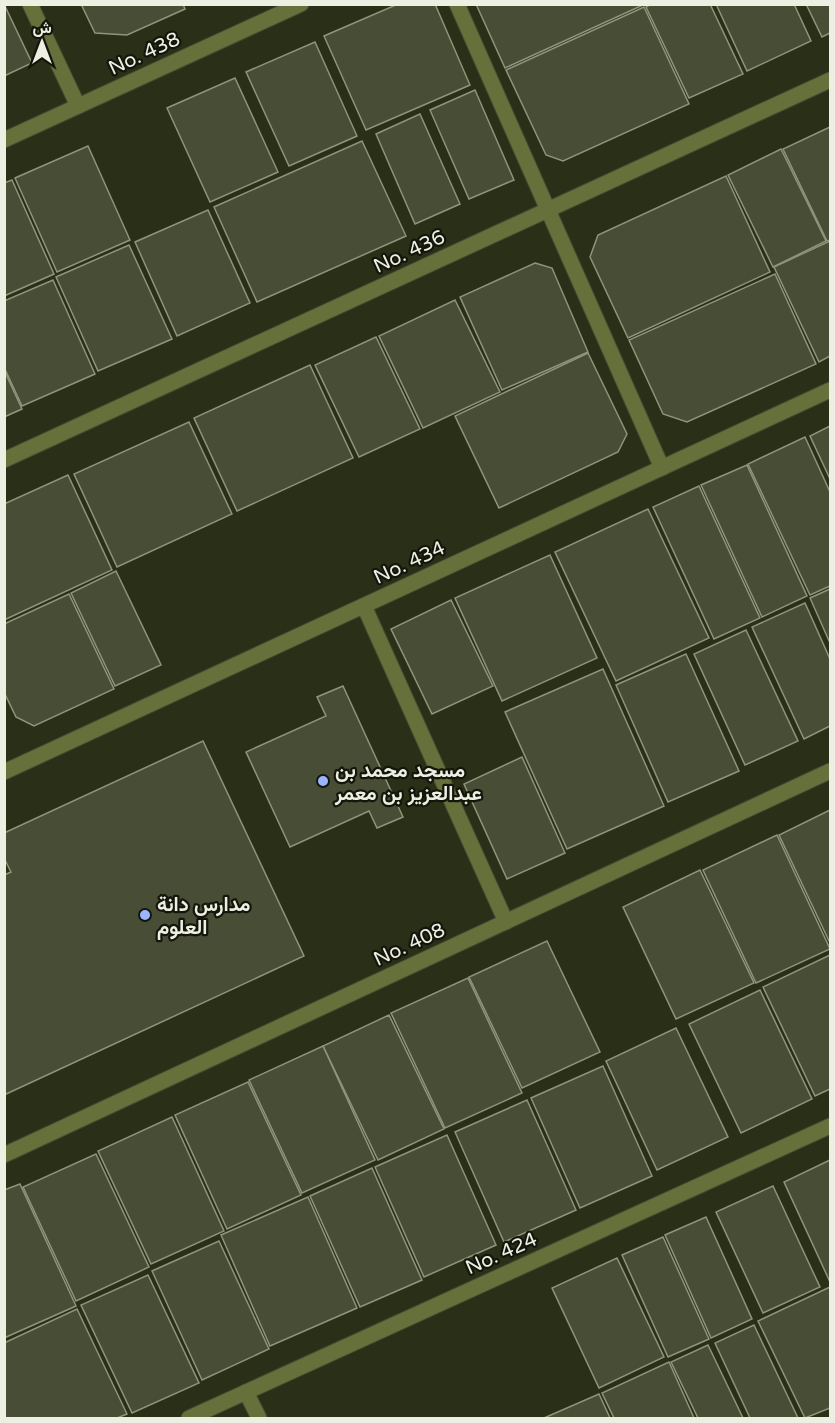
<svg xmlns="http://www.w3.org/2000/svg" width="835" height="1423" viewBox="0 0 835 1423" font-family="'Varela Round',Vazirmatn,sans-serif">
	<rect width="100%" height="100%" fill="#2a2f18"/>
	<g fill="#484d35" stroke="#8f957a" stroke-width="1.5">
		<path d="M4 4 32 63 4 76Z"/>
		<path d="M81 4H183L185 9 127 35 95 33Z"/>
		<path d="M398 4H435L470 85 366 130 324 36Z"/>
		<path d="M476 4H643V5L505 68Z"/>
		<path d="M651 4H710L743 74 689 98 646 7Z"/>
		<path d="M716 4H794L811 41 747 71Z"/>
		<path d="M806 4H830V33L822 37Z"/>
		<path d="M644 7 689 104 563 161 546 155 506 70Z"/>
		<path d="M315 42 357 136 289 166 246 72Z"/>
		<path d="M235 78 278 172 210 202 167 108Z"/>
		<path d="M475 90 514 180 469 199 430 110Z"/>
		<path d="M420 114 460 204 415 224 376 134Z"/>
		<path d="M830 127V240L827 241 783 149Z"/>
		<path d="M362 141 406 236 257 302 214 207Z"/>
		<path d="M88 146 130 240 57 272 15 178Z"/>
		<path d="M781 149 826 241 773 267 728 175Z"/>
		<path d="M726 176 770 272 628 338 590 257 598 235Z"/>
		<path d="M12 180 54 274 4 296V183Z"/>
		<path d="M208 210 250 303 177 336 135 242Z"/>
		<path d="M830 241V356L819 362 774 267Z"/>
		<path d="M129 245 172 339 98 371 56 277Z"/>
		<path d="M535 263 552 268 588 352 502 390 460 297Z"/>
		<path d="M775 274 816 364 687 422 663 414 629 340Z"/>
		<path d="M53 280 95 374 22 406 4 367V301Z"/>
		<path d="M455 300 500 392 423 428 379 336Z"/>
		<path d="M376 337 420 429 359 457 315 365Z"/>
		<path d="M588 353 627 434 618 452 499 508 455 416Z"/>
		<path d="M310 365 353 458 237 511 194 418Z"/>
		<path d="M4 370 22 409 4 417Z"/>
		<path d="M189 422 232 514 117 567 74 474Z"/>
		<path d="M830 426V479L810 436Z"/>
		<path d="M805 437 830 492V586L810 595 748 464Z"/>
		<path d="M747 465 807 596 762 617 701 485Z"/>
		<path d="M68 475 112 570 4 620V504Z"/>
		<path d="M699 486 760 618 714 639 653 507Z"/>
		<path d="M648 509 709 638 616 681 555 552Z"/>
		<path d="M550 555 597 658 502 701 455 598Z"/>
		<path d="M116 571 161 665 115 686 71 593Z"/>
		<path d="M830 589V643L810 598Z"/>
		<path d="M69 594 114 689 34 726 16 717 4 692V624Z"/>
		<path d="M451 600 493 686 432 714 391 629Z"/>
		<path d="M805 603 830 659V726L804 739 752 627Z"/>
		<path d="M746 630 798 741 745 765 694 654Z"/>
		<path d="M686 654 739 771 668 802 616 685Z"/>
		<path d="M603 669 664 806 567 849 505 712Z"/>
		<path d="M343 686 403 817 377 828 369 811 290 847 246 752 326 716 317 697Z"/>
		<path d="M203 741 304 956 4 1095V875L11 872 4 858V833Z"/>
		<path d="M522 757 565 853 507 879 464 784Z"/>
		<path d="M830 810V943L779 835Z"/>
		<path d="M777 835 830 949 756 983 703 870Z"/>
		<path d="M700 870 754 983 676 1019 623 907Z"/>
		<path d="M547 941 600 1052 522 1088 469 977Z"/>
		<path d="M830 955V1089L815 1096 763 987Z"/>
		<path d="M468 978 522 1093 445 1128 391 1013Z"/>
		<path d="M760 990 812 1099 741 1133 689 1024Z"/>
		<path d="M389 1015 444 1129 378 1160 323 1046Z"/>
		<path d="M676 1028 728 1137 657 1170 606 1061Z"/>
		<path d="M323 1046 375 1160 302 1193 249 1080Z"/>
		<path d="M603 1066 652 1176 580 1208 531 1098Z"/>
		<path d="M248 1082 301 1195 227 1229 175 1115Z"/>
		<path d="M527 1100 576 1210 504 1242 455 1132Z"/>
		<path d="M172 1117 224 1231 151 1264 98 1151Z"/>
		<path d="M447 1135 496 1245 424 1277 375 1167Z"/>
		<path d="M96 1154 149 1267 76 1301 23 1187Z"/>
		<path d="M830 1160V1282L784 1182Z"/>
		<path d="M372 1168 422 1280 360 1307 310 1196Z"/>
		<path d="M20 1184 76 1306 4 1338V1190Z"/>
		<path d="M773 1186 820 1287 763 1313 716 1212Z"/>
		<path d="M308 1197 357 1308 270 1346 221 1235Z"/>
		<path d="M706 1217 752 1319 711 1338 665 1235Z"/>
		<path d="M663 1237 709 1339 668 1357 622 1255Z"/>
		<path d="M219 1241 269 1349 202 1380 152 1271Z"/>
		<path d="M617 1258 664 1357 599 1388 552 1288Z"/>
		<path d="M148 1275 199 1383 132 1413 81 1305Z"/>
		<path d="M830 1287V1408L805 1418 758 1321Z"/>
		<path d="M77 1309 127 1414 117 1418H4V1343Z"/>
		<path d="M754 1325 798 1418H750L715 1343Z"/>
		<path d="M708 1345 743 1418H698L671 1362Z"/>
		<path d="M669 1362 694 1418H614L602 1393Z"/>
		<path d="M599 1394 610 1418H544Z"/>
	</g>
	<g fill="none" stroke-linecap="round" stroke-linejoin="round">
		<defs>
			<g id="minor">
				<path d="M30 4 78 106"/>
				<path d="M457 4 662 468"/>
				<path d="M4 140 301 4"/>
				<path d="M4 460 830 80"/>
				<path d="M364 606 506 922"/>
				<path d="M4 772 830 390"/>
				<path d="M4 1155 830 771"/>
				<path d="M246 1392 259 1418"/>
				<path d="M189 1418 830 1126"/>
			</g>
		</defs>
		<use href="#minor" stroke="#454a34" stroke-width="17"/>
		<use href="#minor" stroke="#66703a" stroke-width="15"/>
	</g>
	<g fill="#9ab5fd" stroke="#14160c" stroke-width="2">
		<circle cx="323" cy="781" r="6"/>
		<circle cx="145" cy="915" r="6"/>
	</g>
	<g text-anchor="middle" stroke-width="4.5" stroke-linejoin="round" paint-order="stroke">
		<g font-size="20" fill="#ecefe1" stroke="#14160c">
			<text transform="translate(144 53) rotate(-25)" y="7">No. 438</text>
			<text transform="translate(409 251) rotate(-25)" y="7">No. 436</text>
			<text transform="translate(409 562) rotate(-25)" y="7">No. 434</text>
			<text transform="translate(409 944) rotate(-25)" y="7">No. 408</text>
			<text transform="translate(501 1253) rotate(-24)" y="7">No. 424</text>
		</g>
		<g font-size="20" font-weight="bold" fill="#ecefe1" stroke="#14160c" text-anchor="start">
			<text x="335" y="777">مسجد محمد بن<tspan x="335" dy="23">عبدالعزيز بن معمر</tspan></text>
			<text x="157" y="911">مدارس دانة<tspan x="157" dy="23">العلوم</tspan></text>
		</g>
	</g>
	<rect width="835" height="1423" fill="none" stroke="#ecefe1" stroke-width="12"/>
	<g transform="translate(42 42)" stroke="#14160c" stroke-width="4.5" paint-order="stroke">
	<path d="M0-4.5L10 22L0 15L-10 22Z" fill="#ecefe1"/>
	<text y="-9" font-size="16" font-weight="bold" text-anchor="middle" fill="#ecefe1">ش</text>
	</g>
</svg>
